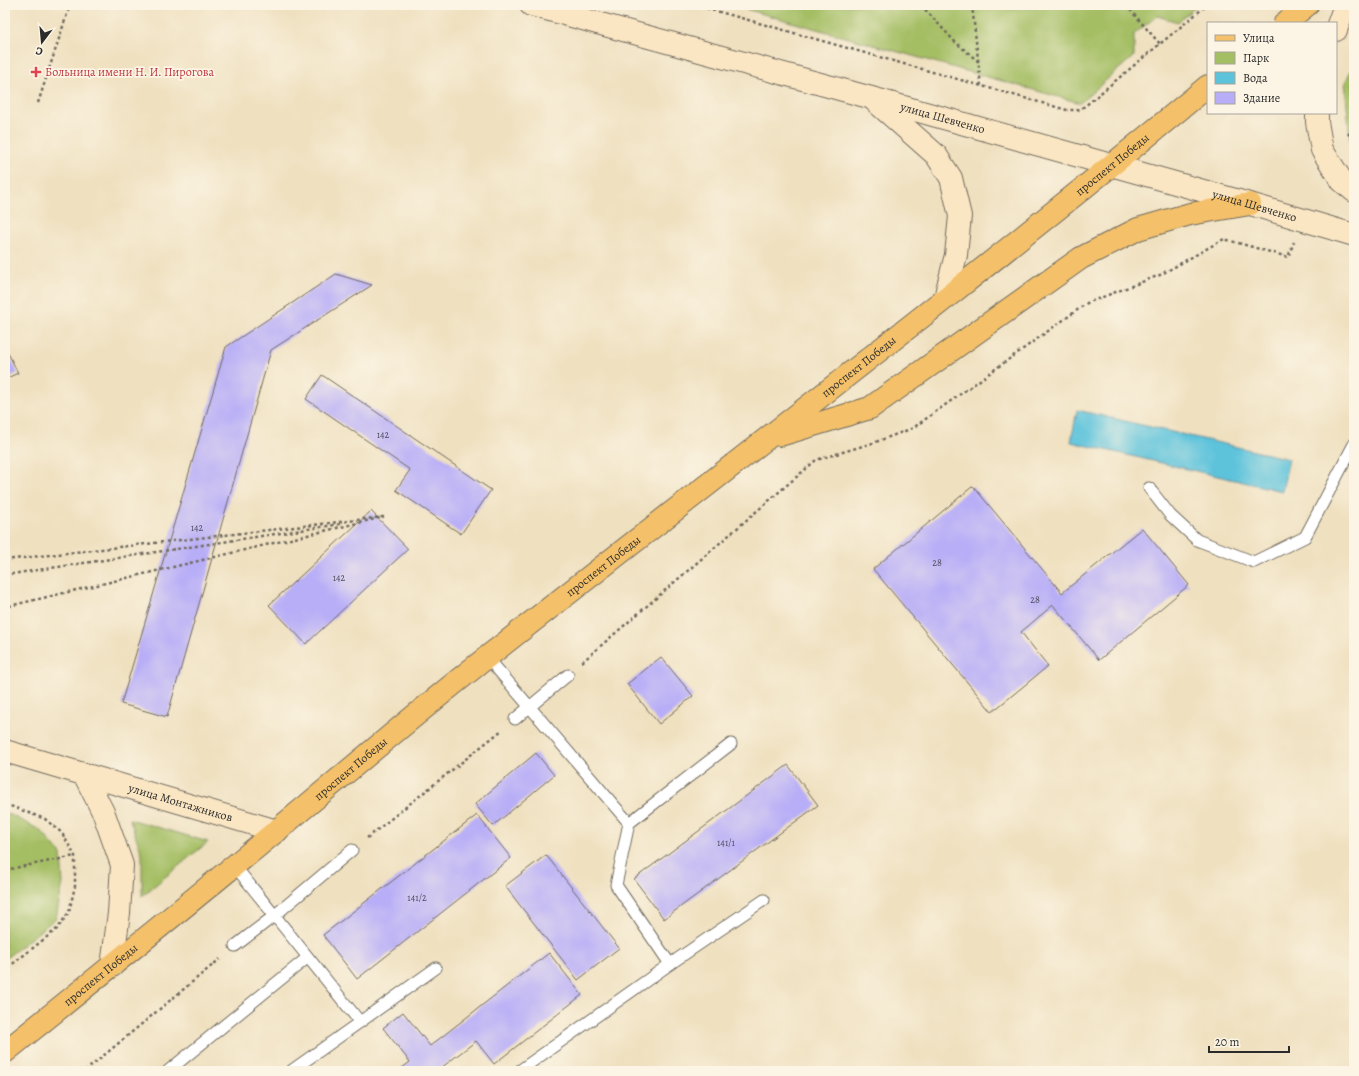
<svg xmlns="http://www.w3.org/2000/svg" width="1359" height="1076" viewBox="0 0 1359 1076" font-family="Alegreya,serif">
	<rect width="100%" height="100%" fill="#fcf5e5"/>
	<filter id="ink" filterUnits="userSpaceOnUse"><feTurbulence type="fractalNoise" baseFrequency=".025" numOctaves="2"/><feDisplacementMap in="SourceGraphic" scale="8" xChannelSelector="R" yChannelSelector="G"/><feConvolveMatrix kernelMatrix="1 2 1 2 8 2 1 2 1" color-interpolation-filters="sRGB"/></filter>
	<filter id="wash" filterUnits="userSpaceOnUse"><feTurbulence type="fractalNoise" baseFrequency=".012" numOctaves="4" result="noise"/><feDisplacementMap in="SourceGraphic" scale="16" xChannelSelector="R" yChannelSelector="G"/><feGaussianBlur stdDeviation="0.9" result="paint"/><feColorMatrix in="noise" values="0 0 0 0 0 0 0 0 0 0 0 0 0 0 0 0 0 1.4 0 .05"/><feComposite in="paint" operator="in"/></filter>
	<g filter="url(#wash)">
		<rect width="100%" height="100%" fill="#efe0bf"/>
		<g fill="#a4be64" stroke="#687448">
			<path d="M731 5H1198L1178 22 1157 16 1134 34V56L1080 103Z"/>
			<path d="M1354 64V145L1350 140 1345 83Z"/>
			<path d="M5 812 40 830 61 854 63 883 56 918 5 959Z"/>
			<path d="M130 820V819L208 842 142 896V854Z"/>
		</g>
		<path fill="#5dc3db" stroke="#447783" d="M1077 410 1289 459 1282 491 1071 442Z"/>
		<g id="blocks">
			<g fill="#b8aef7">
				<path d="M336 274 372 285 271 350 167 717 121 704 226 347Z"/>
				<path d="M5 347 18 373 5 379Z"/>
				<path d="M322 375 491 490 461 534 396 490 410 470 306 399Z"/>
				<path d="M973 486 1062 593 1142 528 1189 585 1099 660 1053 605 1021 632 1048 666 992 712 873 569Z"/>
				<path d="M371 511 408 549 306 644 269 605Z"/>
				<path d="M661 657 693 696 659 724 627 684Z"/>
				<path d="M536 753 554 775 493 826 475 804Z"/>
				<path d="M788 765 818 805 664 919 634 879Z"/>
				<path d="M477 815 511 858 357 979 323 935Z"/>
				<path d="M546 855 619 948 578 980 505 886Z"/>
				<path d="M549 953 582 995 494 1064 476 1041 437 1071H398L410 1062 383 1028 403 1012 430 1046Z"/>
			</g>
		</g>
	</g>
	<g filter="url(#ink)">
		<use href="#blocks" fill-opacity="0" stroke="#706a5f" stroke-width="1"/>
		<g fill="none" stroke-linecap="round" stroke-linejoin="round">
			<defs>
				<g id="service">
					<path d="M1149 488 1170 515 1197 540 1254 562 1305 537 1354 444"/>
					<path d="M487 657 629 823 616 885 670 964 519 1071"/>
					<path d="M515 719 568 675"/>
					<path d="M629 823 731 744"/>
					<path d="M234 865 360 1022"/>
					<path d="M235 946 274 916 352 850"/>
					<path d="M670 964 764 900"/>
					<path d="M168 1071 307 958"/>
					<path d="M291 1071 436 968"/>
				</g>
				<g id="secondary">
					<path id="s1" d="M531 5 872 98 1250 204 1354 235"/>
					<path d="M1336 30 1345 5"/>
					<path d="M876 102 936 155 951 178 960 216 956 255 945 298"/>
					<path d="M1317 113V122L1322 150 1342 181 1354 191"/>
					<path id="s2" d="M5 751 277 831"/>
					<path d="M84 774 104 814 122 865 119 913 112 966"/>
				</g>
				<g id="primary">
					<path d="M1285 23 1307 5"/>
					<path d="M780 435 870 408 1081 258 1138 229 1190 214 1250 204"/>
					<path id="s3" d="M5 1052C103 973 202 893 299 812 363 759 426 705 491 654 730 466 973 281 1208 86"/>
				</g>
			</defs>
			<use href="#service" stroke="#706a5f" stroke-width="13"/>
			<use href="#secondary" stroke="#706a5f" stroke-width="24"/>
			<use href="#primary" stroke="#706a5f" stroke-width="24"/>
			<g stroke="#706a5f" stroke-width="2.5" stroke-dasharray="3 3" stroke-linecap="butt">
				<path d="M695 5 1067 110H1078L1085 106 1207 5"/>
				<path d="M921 5 955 42 979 62"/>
				<path d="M972 5 981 86"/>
				<path d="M1126 5 1160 44"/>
				<path d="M38 103 70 5"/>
				<path d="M1348 135 1354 129"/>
				<path d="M5 560 383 517 5 607"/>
				<path d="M5 575 341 524"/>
				<path d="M582 662 816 460 873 443 913 428 1087 303 1160 275 1224 239 1288 257 1294 242"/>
				<path d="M5 804 45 819 62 833 75 856V886L69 912 57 929 5 970"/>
				<path d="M367 838 502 730"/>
				<path d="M5 870 75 856"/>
				<path d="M85 1071 220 959"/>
			</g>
			<use href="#service" stroke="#fff" stroke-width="11"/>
			<use href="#secondary" stroke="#fbe6c3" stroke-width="22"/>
			<use href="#primary" stroke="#f4c16a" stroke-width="22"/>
		</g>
	</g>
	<path fill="#e0444e" stroke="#fcf5e5" stroke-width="1.5" d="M34 66h4v4h4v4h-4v4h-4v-4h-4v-4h4z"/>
	<g text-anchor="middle" stroke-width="3.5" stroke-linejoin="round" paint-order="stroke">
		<g font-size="10" fill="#4e4c5e">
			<text x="383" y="438">142</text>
			<text x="197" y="531">142</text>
			<text x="937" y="566">28</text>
			<text x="339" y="581">142</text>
			<text x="1035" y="603">28</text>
			<text x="726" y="846">141/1</text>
			<text x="417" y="901">141/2</text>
		</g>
		<g font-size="12" fill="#be3a42" stroke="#fcf5e5" text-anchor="start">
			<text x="45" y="76">Больница имени Н. И. Пирогова</text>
		</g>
		<g font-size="12" fill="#2b2b2b" stroke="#fcf5e5">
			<text dy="4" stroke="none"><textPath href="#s1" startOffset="427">улица Шевченко</textPath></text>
			<text dy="4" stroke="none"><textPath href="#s3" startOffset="1419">проспект Победы</textPath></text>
			<text dy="4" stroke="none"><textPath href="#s1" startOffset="751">улица Шевченко</textPath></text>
			<text dy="4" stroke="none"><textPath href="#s3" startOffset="1095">проспект Победы</textPath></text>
			<text dy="4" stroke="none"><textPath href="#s3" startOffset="771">проспект Победы</textPath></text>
			<text dy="4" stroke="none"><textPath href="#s3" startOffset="447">проспект Победы</textPath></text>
			<text dy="4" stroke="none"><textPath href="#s2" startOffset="183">улица Монтажников</textPath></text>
			<text dy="4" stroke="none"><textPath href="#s3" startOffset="123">проспект Победы</textPath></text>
		</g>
	</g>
	<rect width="1359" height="1076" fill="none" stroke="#fcf5e5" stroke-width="20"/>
	<rect x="1207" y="22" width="130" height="92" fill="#fcf5e5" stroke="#a8a49b"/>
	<rect x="1215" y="35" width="20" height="6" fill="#f4c16a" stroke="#a8a49b"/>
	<text x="1243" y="42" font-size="12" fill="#2b2b2b">Улица</text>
	<rect x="1215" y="52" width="20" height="12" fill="#a4be64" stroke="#a8a49b"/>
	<text x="1243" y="62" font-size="12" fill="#2b2b2b">Парк</text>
	<rect x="1215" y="72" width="20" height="12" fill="#5dc3db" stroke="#a8a49b"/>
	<text x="1243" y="82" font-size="12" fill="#2b2b2b">Вода</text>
	<rect x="1215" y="92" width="20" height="12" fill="#b8aef7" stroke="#a8a49b"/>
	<text x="1243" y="102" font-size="12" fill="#2b2b2b">Здание</text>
	<g transform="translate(42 42) rotate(196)" stroke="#fcf5e5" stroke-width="3" paint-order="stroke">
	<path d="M0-3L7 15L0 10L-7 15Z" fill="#2b2b2b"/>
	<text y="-6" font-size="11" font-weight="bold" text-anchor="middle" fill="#2b2b2b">С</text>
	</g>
	<path d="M1209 1046v6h80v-6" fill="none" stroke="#2b2b2b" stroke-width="2"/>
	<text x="1215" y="1046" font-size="12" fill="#2b2b2b" stroke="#fcf5e5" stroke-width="3" paint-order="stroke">20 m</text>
</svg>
